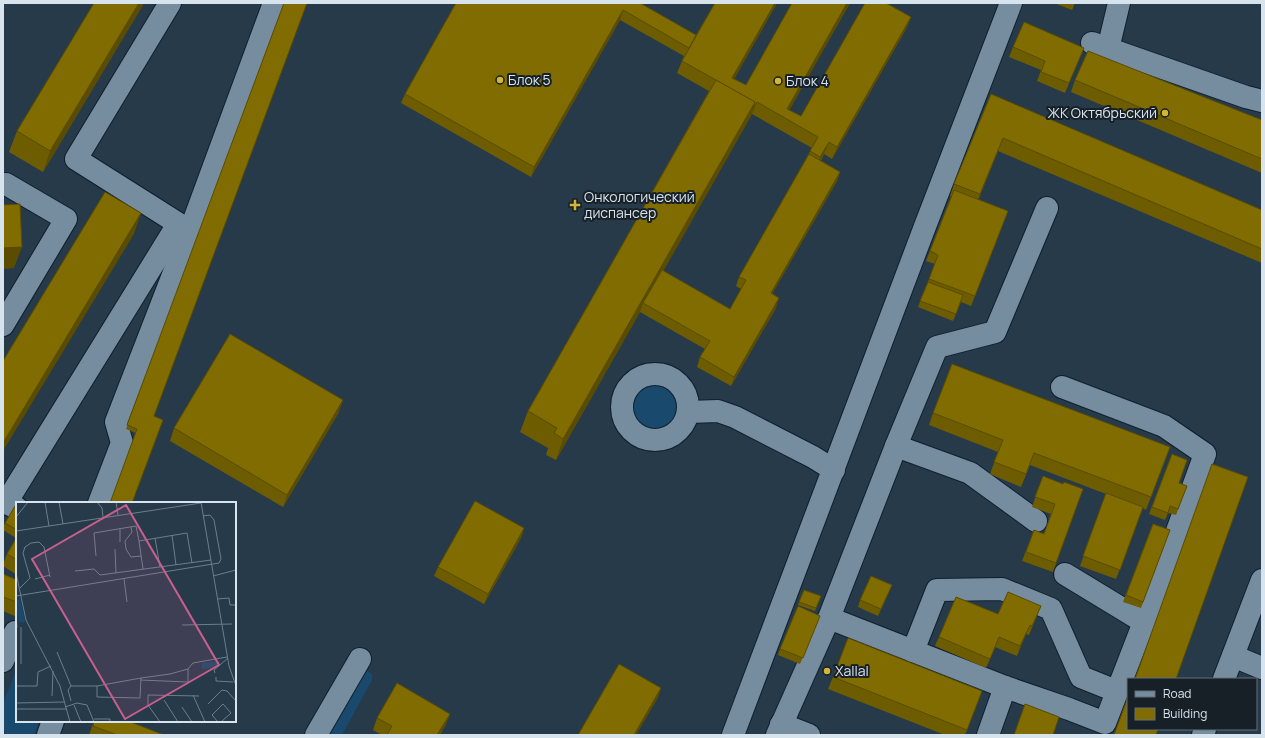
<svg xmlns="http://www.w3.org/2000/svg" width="1265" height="738" viewBox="0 0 1265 738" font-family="Manrope,sans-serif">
	<rect width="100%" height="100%" fill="#263a4a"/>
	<g fill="#19496c">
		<circle cx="655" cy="408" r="23"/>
		<path d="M17 668V721H39L34 735H6L3 724V703Z"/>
		<path d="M365 670 372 674V680L342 735H324Z"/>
	</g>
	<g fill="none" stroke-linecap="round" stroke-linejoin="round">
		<defs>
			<g id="minor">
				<path d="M170 3 76 159 190 231"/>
				<path d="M1092 43 1246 97 1262 101"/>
				<path d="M1108 49 1119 3"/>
				<path d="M3 184H6L66 219 3 325"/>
				<circle cx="655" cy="407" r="33"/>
				<path d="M688 412 718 411 735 417 813 457 834 470"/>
				<path d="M896 446 970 473 1036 521"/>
				<path d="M99 503 122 443 116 422 190 231 274 3"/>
				<path d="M17 508 6 503 178 224"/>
				<path d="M1065 574 1144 622"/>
				<path d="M829 618 1005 687 988 735"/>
				<path d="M913 651 937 590 1002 589 1051 609 1081 677 1116 691"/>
				<path d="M1233 656 1262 668"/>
				<path d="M3 661 15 632"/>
				<path d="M1224 679 1262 580"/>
				<path d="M1005 687 1069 709 1105 723 1144 622 1205 454 1164 426 1062 387"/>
				<path d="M781 724 809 735"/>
				<path d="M48 735 53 721"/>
				<path d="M316 735 360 659"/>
				<path d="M733 735 924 229 1011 3"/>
				<path d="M777 735 829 618 896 446 937 347 995 332 1047 208"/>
				<path d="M1203 735 1205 729"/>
			</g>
		</defs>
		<use href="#minor" stroke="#0e202f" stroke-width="24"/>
		<use href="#minor" stroke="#768c9f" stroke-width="22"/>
	</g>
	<g fill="#6e5d00" fill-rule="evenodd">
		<path d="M144 3 43 172 9 152 17 131Z"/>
		<path d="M284 3 136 433 126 429Z"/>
		<path d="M640 3 696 35 715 3H777L734 79 746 85 792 3H850L789 110 801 116 911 17 906 29 832 159 824 154 821 161 840 172 837 181 772 294 776 308 731 386 697 367 700 357 705 349 640 312 556 460 546 455 548 448 520 432 528 411 709 91 677 73 682 61 684 56 620 20 531 177 401 103 405 94ZM752 114 812 148 739 277 736 286 741 289 730 309 663 271Z"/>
		<path d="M1054 3H1075L1072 10Z"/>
		<path d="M1013 47 1080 57 1065 93 1037 81 1041 70 1009 57Z"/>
		<path d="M1075 80 1262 120V173L1071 92Z"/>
		<path d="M991 94 1262 210V263L998 151 978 200 1008 211 971 306 961 302 953 321 918 307 935 264 926 261 951 197 950 196 954 184Z"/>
		<path d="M339 412 283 507 170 441 174 428Z"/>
		<path d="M933 413 1170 447 1146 510 1143 508 1116 579 1080 566 1106 494 1030 465 1021 487 990 474 998 452 929 425Z"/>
		<path d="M1172 454 1179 483 1187 486 1176 515 1168 513 1165 520 1149 514Z"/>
		<path d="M1043 476 1063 484 1083 489 1053 572 1022 561 1034 530 1044 534 1051 514 1032 507Z"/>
		<path d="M17 507V575L3 566V564L7 554 16 538 3 530V527L5 523Z"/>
		<path d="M1153 524 1170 530 1141 608 1123 602Z"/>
		<path d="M524 528 521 538 484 604 434 576 438 567Z"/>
		<path d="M3 574 17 580V617L3 611Z"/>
		<path d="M892 585 878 616 858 607 860 600Z"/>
		<path d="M821 596 815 611 798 605 799 602Z"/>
		<path d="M1041 606 1029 635 1026 634 1017 656 995 647 986 668 935 646 939 637 998 614Z"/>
		<path d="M818 622 800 664 778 655 780 649Z"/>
		<path d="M833 677 982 691 965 735H945L828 689Z"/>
		<path d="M450 714 445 726 440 735H382L373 730 377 718Z"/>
		<path d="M94 721 164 735H89Z"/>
	</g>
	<g fill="#5a4c00">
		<path d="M139 3H144L43 172 50 151Z"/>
		<path d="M775 3H777L728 90 732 78Z"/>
		<path d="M847 3H850L785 118 787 109Z"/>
		<path d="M623 10 620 20 531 177 534 167Z"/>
		<path d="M911 17 906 29 832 159 837 147Z"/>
		<path d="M755 102H757L752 114 645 304 643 303 640 312 556 460 563 439Z"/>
		<path d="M1003 138 998 151 976 206 980 194Z"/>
		<path d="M829 142 824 154 816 169 820 157Z"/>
		<path d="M840 172 837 181 767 303 771 293Z"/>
		<path d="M141 213 134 234 3 451V443Z"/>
		<path d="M22 247 14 268 3 269V248Z"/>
		<path d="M779 298 776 308 731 386 734 377Z"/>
		<path d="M343 400 339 412 283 507 287 495Z"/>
		<path d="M524 528 521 538 484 604 488 594Z"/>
		<path d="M1041 606 1037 615 1029 635 1032 626Z"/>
		<path d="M1030 625 1026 634 1017 656 1020 646Z"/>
		<path d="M661 688 658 698 636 735H634Z"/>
		<path d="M450 714 445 726 440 735H437Z"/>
	</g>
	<g fill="#806c00" stroke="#5a4c00">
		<path d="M94 3H139L50 151 17 131Z"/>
		<path d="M284 3H307L154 416 163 420 132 503H110L137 429 127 425Z"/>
		<path d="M456 3H640L696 35 689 48 623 10 534 167 405 94Z"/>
		<path d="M715 3H775L732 78 746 85 792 3H847L787 109 801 116 865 3H886L911 17 837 147 829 142 820 157 810 151 818 137 757 102 752 111 755 102 682 61Z"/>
		<path d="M1024 22 1084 48 1069 83 1041 72 1045 61 1013 47Z"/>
		<path d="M1088 51 1262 120V159L1075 80Z"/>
		<path d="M716 80 755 102 563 439 554 433 557 428 528 411Z"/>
		<path d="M991 94 1262 210V249L1003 138 980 194 954 184Z"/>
		<path d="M809 154 840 172 771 293 779 298 734 377 700 357 710 341 643 303 662 270 730 309 746 280 739 277Z"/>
		<path d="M954 190 1008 211 975 296 929 279 938 255 930 251Z"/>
		<path d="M105 192 141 213 3 443V361Z"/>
		<path d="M20 204 22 247 3 248V205Z"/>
		<path d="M928 282 963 295 956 314 920 301Z"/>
		<path d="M230 334 343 400 287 495 174 428Z"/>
		<path d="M952 364 1170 447 1151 497 1034 453 1026 474 994 462 1003 440 933 413Z"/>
		<path d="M1172 454 1187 460 1179 483 1187 486 1178 509 1170 506 1168 513 1152 507Z"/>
		<path d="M1212 464 1248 477 1176 679H1135Z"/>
		<path d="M1043 476 1063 484 1064 482 1083 489 1056 563 1026 552 1034 530 1044 534 1055 504 1035 497Z"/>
		<path d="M1106 493 1143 507 1120 570 1083 556Z"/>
		<path d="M475 501 524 528 488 594 438 567Z"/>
		<path d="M15 506 17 507V530L5 523Z"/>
		<path d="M1153 524 1170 530 1143 602 1126 595Z"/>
		<path d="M17 537V560L7 554Z"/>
		<path d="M3 574 17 580V602L3 597Z"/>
		<path d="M871 576 892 585 881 609 860 600Z"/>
		<path d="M804 590 821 596 816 608 799 602Z"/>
		<path d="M1008 592 1041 606 1032 626 1030 625 1020 646 999 637 990 659 939 637 956 597 998 614Z"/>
		<path d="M798 606 820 616 803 658 780 649Z"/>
		<path d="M848 638 982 691 967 730 833 677Z"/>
		<path d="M619 664 661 688 634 735H578Z"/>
		<path d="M397 683 450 714 437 735H387L392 726 377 718Z"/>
		<path d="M1128 697V729H1158L1156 735H1114Z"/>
		<path d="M1025 704 1059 717 1053 735H1014Z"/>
		<path d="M94 721H128L164 735H117L93 726Z"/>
	</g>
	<g fill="#d3b635" stroke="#172027" stroke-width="1.5">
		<circle cx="500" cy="80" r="4"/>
		<circle cx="778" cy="81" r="4"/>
		<circle cx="1165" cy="113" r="4"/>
		<path d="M573 199h4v4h4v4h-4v4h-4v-4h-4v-4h4z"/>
		<circle cx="827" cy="671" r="4"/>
	</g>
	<g text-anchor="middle" stroke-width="4" stroke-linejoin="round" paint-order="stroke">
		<g font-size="14" fill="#d7e3ed" stroke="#172027" text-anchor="start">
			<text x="508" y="85">Блок 5</text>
			<text x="786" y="86">Блок 4</text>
			<text x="1157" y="118" text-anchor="end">ЖК Октябрьский</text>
			<text x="584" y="202">Онкологический<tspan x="584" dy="16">диспансер</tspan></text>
			<text x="835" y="676">Xallal</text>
		</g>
	</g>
	<g transform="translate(16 502)">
		<rect width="220" height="220" fill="#263a4a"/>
		<path d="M4 97 9 119 7 121 3 120 1 109V98ZM205 159 199 165 186 167V161Z" fill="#19496c"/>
		<path fill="none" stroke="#6d7e8b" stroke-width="1" d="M29 0 33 24M43 0 47 22M81 0 86 6 87 15M100 0 102 13M185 0 213 164 220 184M0 15 12 0M115 25 116 30 109 39 110 47 115 55 125 54M0 29 185 1M156 33 160 63M139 36 144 65M104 40V26M99 47 100 71M80 54 78 31 120 24 123 39M127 67 123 39 171 31 176 61M59 69 78 67 84 73 195 58M0 71 10 118 44 184 54 220M197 74 220 68M19 77 34 73M108 77 111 100M4 86 14 76 7 51 9 45 15 41 23 40 28 45 34 75M0 94 203 61 205 57 198 18 194 13 187 14M201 97 213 96 214 103H220M0 112 1 126M166 123 216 122M5 125V162M41 150 55 184H81M199 171 198 168 212 156M200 175V179L217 180M125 176 124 196 81 195V184L125 176 154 172 172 167 177 161 211 155M124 178 172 180V167M0 184H21L22 170 35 164M177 193 189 220M36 194 37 169M148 198 162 220M55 199 52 188 55 184M0 201 48 200M192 202 206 188 211 189 220 199M58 203 65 220M49 205 61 201 71 203 78 220M166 205 176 220M0 207H50M78 217H94V220M144 220 132 203V193L183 194M202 220 196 213 207 202 215 211 205 220"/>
		<path fill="#c95f8e" fill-opacity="0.15" stroke="#c95f8e" stroke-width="2" d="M110 3 203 163 109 217 16 57Z"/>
		<rect width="220" height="220" fill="none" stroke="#d7e3ed" stroke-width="2"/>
	</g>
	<rect width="1265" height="738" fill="none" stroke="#d7e3ed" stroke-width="8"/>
	<rect x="1127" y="678" width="130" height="52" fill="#172027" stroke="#646e76"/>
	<rect x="1135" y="691" width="20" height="6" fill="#768c9f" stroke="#646e76"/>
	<text x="1163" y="698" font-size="12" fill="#d7e3ed">Road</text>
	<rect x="1135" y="708" width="20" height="12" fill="#806c00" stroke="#646e76"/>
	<text x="1163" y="718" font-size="12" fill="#d7e3ed">Building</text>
</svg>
